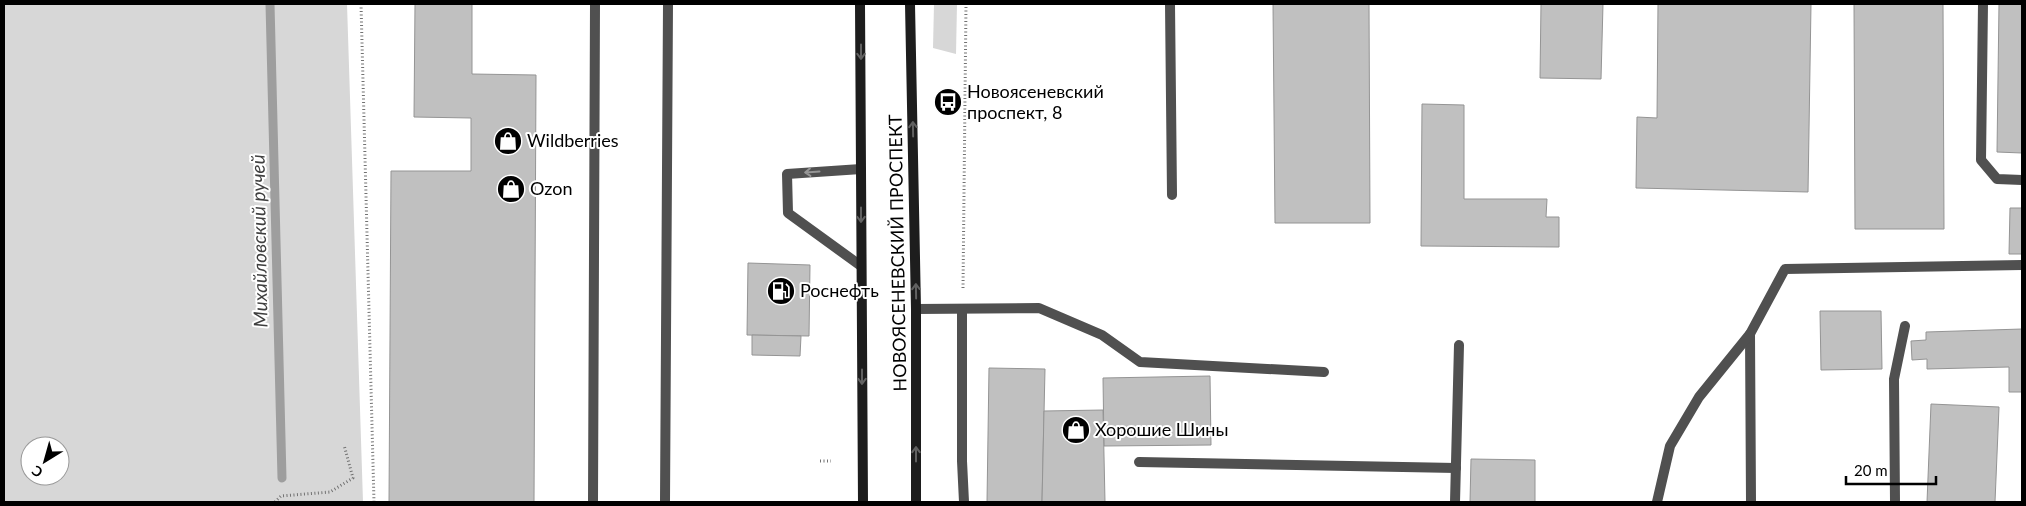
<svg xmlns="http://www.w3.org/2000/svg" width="2026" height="506" viewBox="0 0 2026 506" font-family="Lato,sans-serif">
	<rect width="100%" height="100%" fill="#fff"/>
	<g fill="#d7d7d7" fill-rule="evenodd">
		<path d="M4 4H347L363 502H4ZM30 446H60V476H30Z"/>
		<path d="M934 4H957L956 54 933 48Z"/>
	</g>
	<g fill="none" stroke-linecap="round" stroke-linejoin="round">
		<path stroke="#9e9e9e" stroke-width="9" d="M270 4 282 478"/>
	</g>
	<g fill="#c0c0c0" stroke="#949494">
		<path d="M415 4H472V74L536 75 534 502H389L391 171H471V118L414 117Z"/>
		<path d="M1273 4H1369L1370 223H1275Z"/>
		<path d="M1541 4H1603L1601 79 1540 78Z"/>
		<path d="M1658 4H1811L1808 192 1636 188 1637 117 1657 118Z"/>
		<path d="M1854 4H1943L1944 229H1855Z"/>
		<path d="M1999 4H2022V153L1997 152Z"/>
		<path d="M1422 104 1464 105V199H1547L1546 217H1559V247L1421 246Z"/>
		<path d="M2010 208H2022V254H2009Z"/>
		<path d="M748 263 810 265 809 336 747 335Z"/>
		<path d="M1820 311H1881L1882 369 1821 370Z"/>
		<path d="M2022 329V392H2009V367L1927 369V359L1912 360 1911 341 1926 340V332Z"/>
		<path d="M752 335 801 336 800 356 752 355Z"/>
		<path d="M989 368 1045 369 1042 502H987Z"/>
		<path d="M1210 376 1211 445 1104 446 1103 378Z"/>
		<path d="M1931 404 1999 407 1995 502H1927Z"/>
		<path d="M1103 410 1105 502H1042L1044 411Z"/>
		<path d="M1471 459 1535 460V502H1470Z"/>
	</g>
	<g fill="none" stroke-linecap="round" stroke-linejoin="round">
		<g stroke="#727272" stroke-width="3" stroke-dasharray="1 2.5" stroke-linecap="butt">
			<path d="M361 4 374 502"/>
			<path d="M963 288 966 4"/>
			<path d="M820 461H831"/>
			<path d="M275 502 281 496 330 492 353 478 344 445"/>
		</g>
		<g stroke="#505050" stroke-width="10">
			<path d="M1170 4 1172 195"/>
			<path d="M1983 4 1981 160 1997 179 2022 180"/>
			<path d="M861 169 787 174 788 213 861 266"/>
			<path d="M916 309 1039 308 1102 335 1140 362 1324 372"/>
			<path d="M962 309V461L964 502"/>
			<path d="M1750 334 1751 502"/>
			<path d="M1139 462 1456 468"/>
			<path d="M593 502 595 4"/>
			<path d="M665 502 668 4"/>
			<path d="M1455 502 1459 345"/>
			<path d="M1657 502 1670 446 1699 397 1750 334 1785 269 2022 265"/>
			<path d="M1895 502 1894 379 1905 326"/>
		</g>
		<g stroke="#1d1d1d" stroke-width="10">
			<path d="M860 4 863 502"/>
			<path d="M910 4 916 309V502"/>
		</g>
	</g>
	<defs><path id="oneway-shaft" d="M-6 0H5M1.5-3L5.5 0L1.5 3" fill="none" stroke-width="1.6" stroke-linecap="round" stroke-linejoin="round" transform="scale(1.25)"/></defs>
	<g stroke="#616161">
		<use href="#oneway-shaft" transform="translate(861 52) rotate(90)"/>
		<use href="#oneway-shaft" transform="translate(913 129) rotate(-91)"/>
		<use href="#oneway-shaft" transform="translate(861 215) rotate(90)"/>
		<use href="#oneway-shaft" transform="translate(916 291) rotate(-91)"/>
		<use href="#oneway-shaft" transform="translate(862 377) rotate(90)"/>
		<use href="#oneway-shaft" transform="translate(916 454) rotate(-90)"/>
	</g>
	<use stroke="#969696" href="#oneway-shaft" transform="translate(812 172) rotate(176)"/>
	<defs>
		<symbol id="bus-disc" viewBox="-11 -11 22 22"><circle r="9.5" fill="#000" stroke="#fff"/><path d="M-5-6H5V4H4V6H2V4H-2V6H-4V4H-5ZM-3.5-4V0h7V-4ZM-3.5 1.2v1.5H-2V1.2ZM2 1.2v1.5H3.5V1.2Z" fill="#fff"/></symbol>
		<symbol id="shop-disc" viewBox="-11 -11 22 22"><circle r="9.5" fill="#000" stroke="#fff"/><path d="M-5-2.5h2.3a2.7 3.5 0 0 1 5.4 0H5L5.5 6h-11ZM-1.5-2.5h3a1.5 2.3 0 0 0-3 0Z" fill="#fff"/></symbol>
		<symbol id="fuel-disc" viewBox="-11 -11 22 22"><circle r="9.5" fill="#000" stroke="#fff"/><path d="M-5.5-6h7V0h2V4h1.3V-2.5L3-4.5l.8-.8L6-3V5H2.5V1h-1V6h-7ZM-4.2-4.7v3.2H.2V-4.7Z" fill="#fff"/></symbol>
	</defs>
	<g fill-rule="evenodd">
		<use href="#bus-disc" x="932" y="86" width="32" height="32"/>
		<use href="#shop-disc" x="492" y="125" width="32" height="32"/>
		<use href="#shop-disc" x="495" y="173" width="32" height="32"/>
		<use href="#fuel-disc" x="765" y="275" width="32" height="32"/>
		<use href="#shop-disc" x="1060" y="414" width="32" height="32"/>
	</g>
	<g text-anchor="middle" stroke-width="4" stroke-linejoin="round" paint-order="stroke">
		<g font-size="18" fill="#000" stroke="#fff" text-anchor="start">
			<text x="967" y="98">Новоясеневский<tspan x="967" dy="21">проспект, 8</tspan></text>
			<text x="527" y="147">Wildberries</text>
			<text x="530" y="195">Ozon</text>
			<text x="800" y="297">Роснефть</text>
			<text x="1095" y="436">Хорошие Шины</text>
		</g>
		<g font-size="18" fill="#000" stroke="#fff">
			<text transform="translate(898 253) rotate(-91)" y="6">НОВОЯСЕНЕВСКИЙ ПРОСПЕКТ</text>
		</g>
		<g font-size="19" font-style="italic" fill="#3f3f3f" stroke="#fff">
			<text transform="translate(259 241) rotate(-91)" y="7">Михайловский ручей</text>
		</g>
	</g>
	<rect width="2026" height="506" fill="none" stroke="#000000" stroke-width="10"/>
	<g transform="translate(45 461) rotate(217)"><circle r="24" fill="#ffffff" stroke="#999999"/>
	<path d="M0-4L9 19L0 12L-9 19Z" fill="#000000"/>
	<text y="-8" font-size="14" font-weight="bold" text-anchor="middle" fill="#000000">С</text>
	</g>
	<path d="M1846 476v8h90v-8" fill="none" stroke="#000000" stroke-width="2.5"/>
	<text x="1854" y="476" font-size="15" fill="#000000" stroke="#ffffff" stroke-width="4" paint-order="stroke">20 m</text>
</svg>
